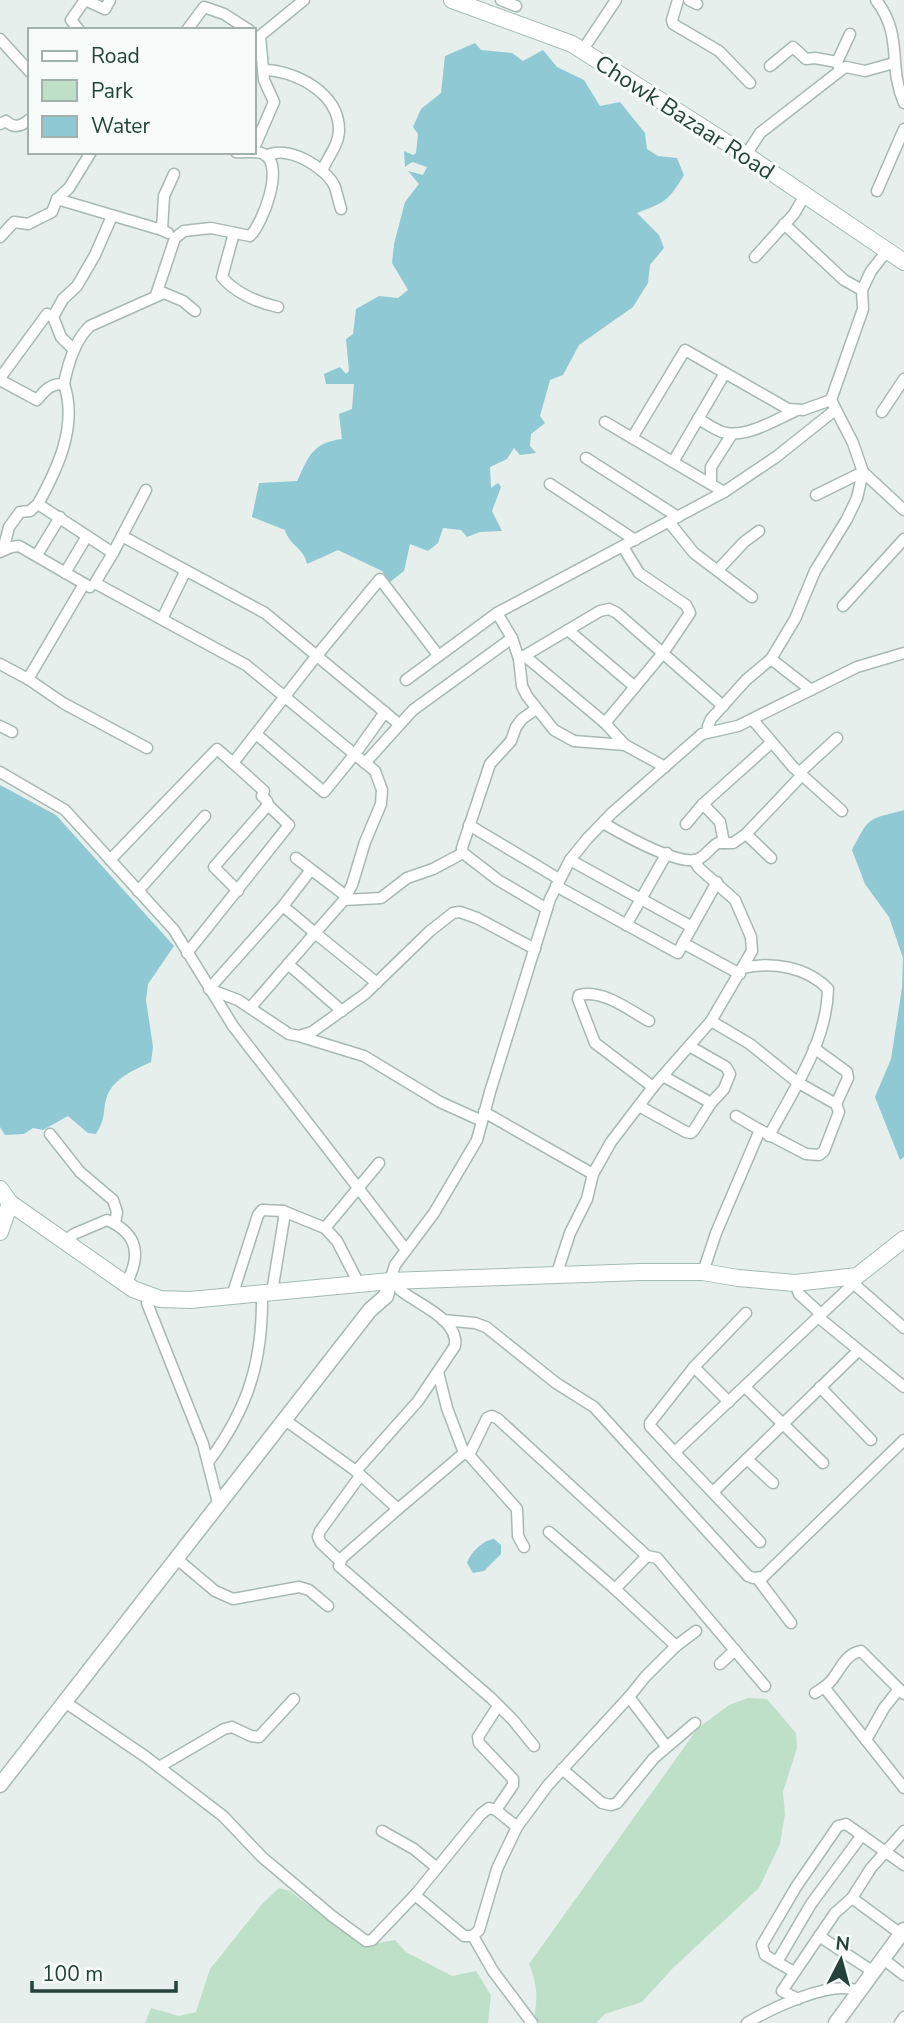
<svg xmlns="http://www.w3.org/2000/svg" width="904" height="2023" viewBox="0 0 904 2023" font-family="'Nunito Sans',sans-serif">
	<rect width="100%" height="100%" fill="#e6efeb"/>
	<g fill="#bfe0c8">
		<path d="M748 1698 767 1699 796 1733 797 1748 783 1792 785 1814 780 1844 759 1888 673 1968 642 2002 605 2014 596 2023H538L534 2018C538 1998 537 1983 529 1964L698 1728 729 1705Z"/>
		<path d="M279 1888 290 1891 362 1946 395 1940 406 1952 452 1976 476 1971 491 1995 488 2023H145L151 2008 179 2016 196 2012 210 1969 262 1904Z"/>
	</g>
	<g fill="#8ec9d4">
		<path d="M475 43 481 50 512 53 523 61 543 50 557 67 584 80 600 106 620 102 645 133 647 149 658 156 677 158 684 175C668 202 665 202 637 213L659 235 664 248 650 265 648 283 633 307 579 345 563 375 550 380 540 416 545 423 531 434 530 446 536 453 520 455 514 448 507 459 490 467 491 488 498 483 501 487 492 511 502 531 480 532 467 537 461 530 443 528 438 543 428 551 410 544 404 571 390 582 382 571 338 550 307 564C304 548 289 545 285 530L252 517 259 483 297 481C309 456 312 443 342 439L339 414 352 409 354 384H326L324 374 340 367 346 374 349 371 346 339 353 334 356 309 379 296 398 298 408 290 392 263 394 244 405 202 419 184 408 171 423 175 427 167 412 162 405 167 404 151 413 155 416 153 418 134 413 127 421 109 441 93 445 56Z"/>
		<path d="M0 785 56 815 174 946 148 984 146 1000 153 1047 151 1062C134 1070 114 1078 107 1096 102 1112 107 1116 96 1134L88 1133 68 1116 43 1130 33 1128 24 1134 5 1135 0 1127Z"/>
		<path d="M904 810V1157L900 1160 875 1097 891 1059 902 988 903 958 889 917 865 884 852 850C870 815 868 820 904 810Z"/>
		<path d="M494 1539 501 1545V1554L484 1571 473 1573 467 1563C470 1553 483 1540 494 1539Z"/>
	</g>
	<g fill="none" stroke-linecap="round" stroke-linejoin="round">
		<defs>
			<g id="minor">
				<path d="M501 0 516 6"/>
				<path d="M678 0 672 20 673 24 719 51 750 83"/>
				<path d="M689 0 697 4"/>
				<path d="M876 0C904 37 887 63 904 103"/>
				<path d="M79 30 71 20 85 0 105 9 110 0"/>
				<path d="M187 30 204 7 224 14 249 30"/>
				<path d="M0 39 30 72"/>
				<path d="M582 51 616 0"/>
				<path d="M770 66 793 47 806 59 815 58 837 62"/>
				<path d="M839 67 837 62 850 34"/>
				<path d="M263 70C295 70 339 93 339 130 339 145 327 158 322 171"/>
				<path d="M0 124 6 121C14 129 22 126 30 119"/>
				<path d="M254 148 274 102 264 80 260 36 304 0"/>
				<path d="M746 155 760 133 841 70 846 67 865 71 894 63"/>
				<path d="M266 156C287 144 326 167 335 187 337 194 339 202 341 209"/>
				<path d="M877 191 904 129"/>
				<path d="M57 199 162 230"/>
				<path d="M784 224 844 280 862 290 871 271 887 251"/>
				<path d="M168 233 162 230 164 196 174 174"/>
				<path d="M234 233 222 277C235 293 259 303 278 307"/>
				<path d="M0 237 14 222 28 224 52 212 57 199 69 188 91 152"/>
				<path d="M755 257 794 214 805 195"/>
				<path d="M156 295 175 238 184 231 211 228 250 236C263 223 285 166 264 154 256 150 244 153 236 152"/>
				<path d="M53 317 61 337 74 350"/>
				<path d="M0 378 47 314 53 317 63 299 77 286 95 255 112 216"/>
				<path d="M0 380 37 400C45 390 51 383 64 384 68 363 75 340 90 326L164 293 183 301 195 311"/>
				<path d="M64 384C78 425 58 468 38 504L113 553 95 583 246 665 375 771 382 790 381 804 365 842 352 885 344 900"/>
				<path d="M882 412 904 379"/>
				<path d="M698 419C706 423 714 429 722 432 745 439 775 420 795 411"/>
				<path d="M605 422 724 492"/>
				<path d="M632 438 685 350 788 409 803 410 831 400"/>
				<path d="M586 458 678 517"/>
				<path d="M673 462 725 373"/>
				<path d="M550 484 635 540"/>
				<path d="M711 484V467L732 434"/>
				<path d="M816 495 863 472 853 443 831 400 863 309 862 290"/>
				<path d="M669 522 694 553 752 597"/>
				<path d="M122 536 265 613 399 724"/>
				<path d="M3 550 9 527 20 512 30 511 38 504"/>
				<path d="M0 552 11 547 19 546 90 587"/>
				<path d="M113 553 146 490"/>
				<path d="M37 555 60 517"/>
				<path d="M718 570 744 542 759 531"/>
				<path d="M65 573 87 536"/>
				<path d="M84 584 28 679 63 703 147 748"/>
				<path d="M843 606 904 539"/>
				<path d="M497 613 512 638 519 659 522 686 527 696 554 730 574 741 625 745 665 767"/>
				<path d="M162 619 185 572"/>
				<path d="M568 630 635 687"/>
				<path d="M525 656 605 723 625 745"/>
				<path d="M519 659 600 611 609 609 617 613 723 706"/>
				<path d="M771 659 811 690"/>
				<path d="M0 664 28 679"/>
				<path d="M406 680 497 613 724 492 776 457 835 410"/>
				<path d="M536 709 522 719 516 727 511 741 490 764 462 848 463 853 498 880 547 909"/>
				<path d="M753 720 793 767 842 811"/>
				<path d="M605 723 663 653 690 613 686 605 639 573 623 547"/>
				<path d="M0 726 12 732"/>
				<path d="M709 731 708 726 711 719 746 680 771 659 795 619 815 571 847 519 857 498 863 472 904 510"/>
				<path d="M256 734 324 792 355 754 385 712"/>
				<path d="M365 763 413 710 512 638"/>
				<path d="M0 772 65 810 174 930 233 1026 406 1250"/>
				<path d="M799 773 837 738"/>
				<path d="M603 823C622 834 674 864 696 860 706 857 709 848 718 843H733L746 834 802 775"/>
				<path d="M686 824 703 804"/>
				<path d="M469 825 559 879"/>
				<path d="M746 834 771 858"/>
				<path d="M724 843 720 822 703 804 771 743"/>
				<path d="M463 853 433 869 407 878 381 898 344 900 315 933 283 906 209 989 238 1000 289 1034 299 1036 312 1032 365 994 430 931 453 913 460 912 477 918 535 949"/>
				<path d="M667 853 641 899 692 927"/>
				<path d="M296 858 346 896"/>
				<path d="M110 860 217 749 233 763 314 659 380 579 438 655"/>
				<path d="M570 860 641 899 626 925"/>
				<path d="M556 886 678 953 683 943 740 974"/>
				<path d="M138 891 205 816"/>
				<path d="M238 891 214 867 268 805"/>
				<path d="M283 906 310 871"/>
				<path d="M683 943 717 882"/>
				<path d="M187 953 289 825 268 805 267 801 262 796 264 791 233 763"/>
				<path d="M288 964 342 1011"/>
				<path d="M743 968C772 961 807 967 828 989 827 1042 793 1090 769 1136"/>
				<path d="M251 1007 315 933 377 983"/>
				<path d="M649 1021C629 1010 603 989 579 995L578 999 595 1043 653 1087"/>
				<path d="M711 1021 750 1044 797 1082 836 1104 839 1112 824 1151 819 1155 806 1154 760 1130"/>
				<path d="M302 1037 364 1056 440 1102 482 1121"/>
				<path d="M814 1048 847 1072 848 1078 836 1104"/>
				<path d="M663 1076 711 1103"/>
				<path d="M639 1106 686 1132 691 1133 694 1130 711 1103 724 1089 730 1074 726 1067 691 1047"/>
				<path d="M484 1112 593 1174 611 1142 653 1087 711 1021 752 951 751 937 735 900 699 868 694 860"/>
				<path d="M50 1134 80 1172 113 1200 117 1212 115 1223"/>
				<path d="M283 1211 325 1228 337 1241 359 1284"/>
				<path d="M325 1228 379 1163"/>
				<path d="M64 1242 74 1234 107 1220C139 1234 141 1256 126 1284"/>
				<path d="M703 1272 716 1233 760 1130 736 1116"/>
				<path d="M556 1276 570 1233 587 1199 593 1174"/>
				<path d="M390 1281 395 1265 434 1213 477 1140 490 1092 550 899 570 860 587 839 612 813 702 734 738 726 857 667 904 653"/>
				<path d="M795 1283 799 1294 821 1314"/>
				<path d="M853 1283 904 1328"/>
				<path d="M148 1296 147 1303 203 1444 217 1499 221 1503"/>
				<path d="M232 1296 258 1215 262 1210 283 1211 284 1219 272 1292"/>
				<path d="M818 1317 904 1387"/>
				<path d="M443 1320 475 1323 486 1327 556 1383 594 1407 748 1576 753 1578 763 1577 904 1440"/>
				<path d="M694 1367 729 1402"/>
				<path d="M438 1372 447 1408 464 1453"/>
				<path d="M745 1387 823 1463"/>
				<path d="M820 1387 871 1440"/>
				<path d="M285 1420 356 1471 398 1509 342 1558 339 1566 491 1698 513 1720 534 1746"/>
				<path d="M676 1454 650 1426V1423L694 1367 746 1313"/>
				<path d="M469 1455 487 1418 492 1416 498 1419 647 1556 615 1589 549 1532"/>
				<path d="M747 1459 773 1483"/>
				<path d="M209 1461C249 1407 263 1360 262 1293"/>
				<path d="M356 1471 418 1401 455 1346C459 1319 417 1304 400 1290"/>
				<path d="M714 1491 858 1351"/>
				<path d="M398 1509 464 1453 469 1455 517 1509 518 1536 524 1547"/>
				<path d="M760 1542 676 1454 677 1450 849 1288 857 1276"/>
				<path d="M647 1556 657 1558 765 1686"/>
				<path d="M177 1559 215 1591 233 1599 299 1587 309 1590 328 1606"/>
				<path d="M340 1561 321 1543 318 1537 320 1531 360 1476"/>
				<path d="M757 1578 791 1623"/>
				<path d="M615 1589 676 1646"/>
				<path d="M720 1664 735 1650"/>
				<path d="M824 1687 904 1788"/>
				<path d="M815 1693C820 1690 825 1687 829 1683 840 1672 844 1654 861 1651L904 1694"/>
				<path d="M629 1697 666 1746"/>
				<path d="M65 1702 146 1757 223 1816 262 1857 332 1916 366 1941 372 1940 415 1895 481 1814 489 1808 496 1810 517 1827"/>
				<path d="M866 1740 884 1708 899 1689"/>
				<path d="M159 1767 224 1729 232 1727 251 1736 259 1737 294 1699"/>
				<path d="M562 1769 602 1803 611 1805 617 1803 654 1758 695 1723"/>
				<path d="M496 1810 513 1785V1779L479 1743 478 1737 498 1706"/>
				<path d="M382 1831 414 1849 437 1868"/>
				<path d="M415 1895 464 1936H473L479 1930 497 1869 517 1827 548 1785 629 1697 645 1677 676 1646 696 1631"/>
				<path d="M852 1898 901 1934"/>
				<path d="M473 1936 493 1971 532 2023"/>
				<path d="M819 1936 872 1971"/>
				<path d="M882 1958 904 1975"/>
				<path d="M777 1962 811 1904 862 1835"/>
				<path d="M794 1972 765 1955 762 1945 796 1887 838 1826 846 1824 904 1865"/>
				<path d="M798 1999 782 1991 835 1913 852 1898 871 1868 904 1831"/>
				<path d="M747 2023C770 2009 832 1979 858 1991"/>
				<path d="M900 2023 904 2017"/>
			</g>
			<g id="tertiary">
				<path d="M0 1785 370 1310 386 1296 390 1281"/>
				<path d="M836 2023 904 1930"/>
			</g>
			<g id="secondary">
				<path d="M452 0 572 44 746 155 904 262"/>
				<path d="M0 1189 10 1203 133 1289 160 1299 190 1300 390 1281 641 1272H703L738 1278 795 1283 857 1276 904 1239"/>
				<path d="M0 1232 10 1203"/>
			</g>
		</defs>
		<use href="#minor" stroke="#a8b8b2" stroke-width="13"/>
		<use href="#tertiary" stroke="#a8b8b2" stroke-width="17"/>
		<use href="#secondary" stroke="#a4bbb3" stroke-width="18"/>
		<use href="#minor" stroke="#fff" stroke-width="10"/>
		<use href="#tertiary" stroke="#fff" stroke-width="14"/>
		<use href="#secondary" stroke="#fff" stroke-width="16"/>
	</g>
	<g text-anchor="middle" stroke-width="6" stroke-linejoin="round" paint-order="stroke">
		<g font-size="23" fill="#24423a" stroke="#f7fbf9">
			<text transform="translate(685 117) rotate(33)" y="8">Chowk Bazaar Road</text>
		</g>
	</g>
	<rect x="28" y="28" width="228" height="126" fill="#f7fbf9" stroke="#a3b1ad" stroke-width="2"/>
	<rect x="42" y="51" width="35" height="10" fill="#ffffff" stroke="#a3b1ad" stroke-width="2"/>
	<text x="91" y="63" font-size="21" fill="#24423a">Road</text>
	<rect x="42" y="80" width="35" height="21" fill="#bfe0c8" stroke="#a3b1ad" stroke-width="2"/>
	<text x="91" y="98" font-size="21" fill="#24423a">Park</text>
	<rect x="42" y="116" width="35" height="21" fill="#8ec9d4" stroke="#a3b1ad" stroke-width="2"/>
	<text x="91" y="133" font-size="21" fill="#24423a">Water</text>
	<g transform="translate(841 1960) rotate(6)" stroke="#f7fbf9" stroke-width="5" paint-order="stroke">
	<path d="M0-5L12 26L0 18L-12 26Z" fill="#24423a"/>
	<text y="-10" font-size="19" font-weight="bold" text-anchor="middle" fill="#24423a">N</text>
	</g>
	<path d="M32 1981v10h144v-10" fill="none" stroke="#24423a" stroke-width="3.5"/>
	<text x="42" y="1981" font-size="21" fill="#24423a" stroke="#f7fbf9" stroke-width="5" paint-order="stroke">100 m</text>
</svg>
